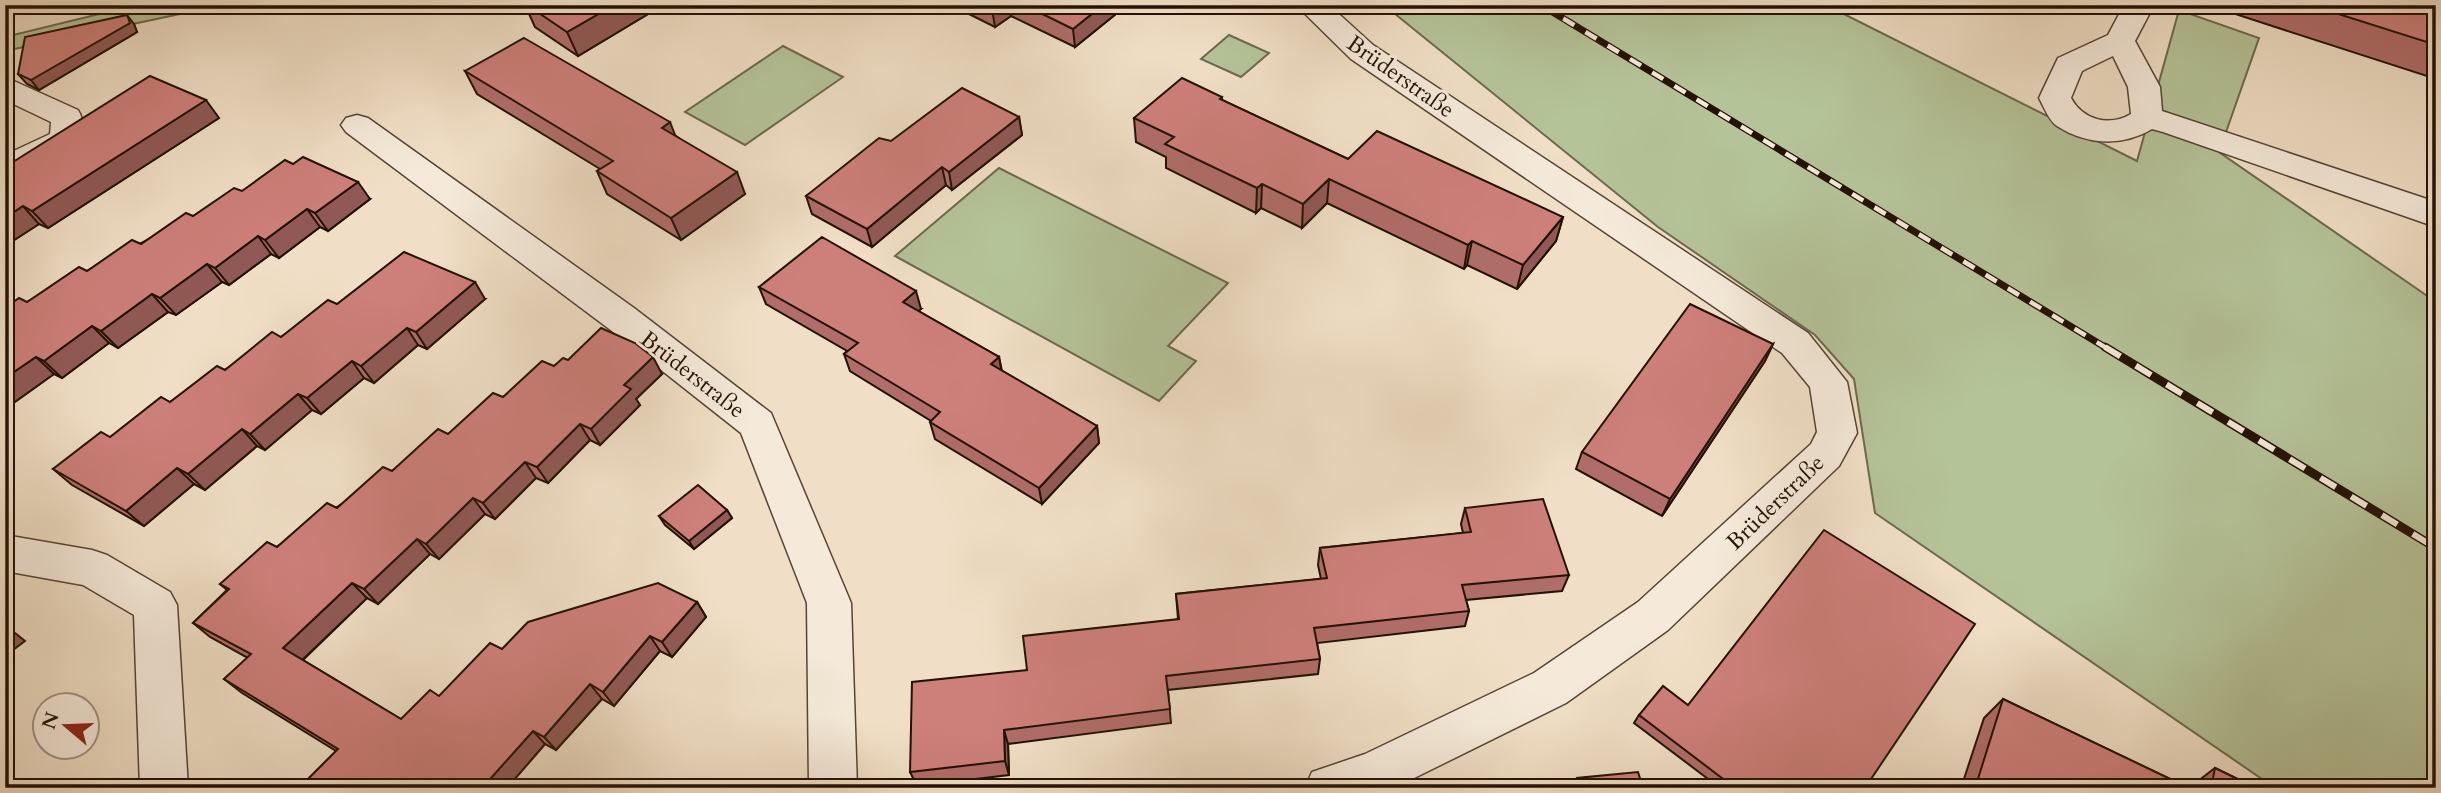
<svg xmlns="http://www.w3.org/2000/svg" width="2441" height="793" viewBox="0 0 2441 793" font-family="Cardo,serif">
	<rect width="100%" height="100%" fill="#f0dfc6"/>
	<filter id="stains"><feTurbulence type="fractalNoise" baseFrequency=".00286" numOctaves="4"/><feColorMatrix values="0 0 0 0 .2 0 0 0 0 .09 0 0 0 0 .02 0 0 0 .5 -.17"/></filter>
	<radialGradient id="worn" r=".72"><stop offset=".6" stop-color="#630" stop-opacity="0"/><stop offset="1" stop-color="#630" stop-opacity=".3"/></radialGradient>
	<g fill="#b5c399" stroke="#6c6a4f" stroke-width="2">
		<path d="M136 5H250L180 14 5 51V37Z"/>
		<path d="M1384 5H1826L2137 161 2179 10 2259 38 2219 152 2436 302V788H2275L1875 513 1854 379 1815 335 1658 227Z"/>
		<path d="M1229 35 1269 53 1241 77 1201 59Z"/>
		<path d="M783 46 843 77 745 145 685 112Z"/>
		<path d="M999 168 1228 283 1168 346 1196 361 1159 401 895 256Z"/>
	</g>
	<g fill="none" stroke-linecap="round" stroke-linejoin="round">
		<defs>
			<g id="minor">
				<path d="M1296 5H1329L1373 45 1808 333 1847 382 1857 433 1839 466 1668 630 1566 703 1394 788H1305L1312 772 1365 754 1534 673 1638 602 1811 444 1817 432 1810 387 1782 353 1351 59Z"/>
				<path d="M2124 5H2154L2135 41 2160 87 2162 111 2436 202V227L2163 132 2152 129C2122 147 2086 145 2057 126 2049 121 2044 107 2039 98L2058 58 2108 35ZM2113 56 2128 87 2131 114C2109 127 2083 120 2071 98L2082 71Z"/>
				<path d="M5 77 78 110C85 121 84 136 77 147L5 180V155L50 134 51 122 5 100Z"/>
				<path d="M357 115 368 118 634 308 771 413 851 603 857 788H809L807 603 741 433 608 328 346 132 341 125 346 118Z"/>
				<path d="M5 535 92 550 107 555 170 592 177 605 188 788H140L134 615 83 585 5 571Z"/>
			</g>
			<path id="major" d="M5 5H27L22 11 5 16Z"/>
		</defs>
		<use href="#minor" stroke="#564435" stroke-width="3"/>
		<use href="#major" stroke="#231105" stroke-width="3"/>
		<use href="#minor" fill="#f5eada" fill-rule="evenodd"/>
		<use href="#major" fill="#f0dfc6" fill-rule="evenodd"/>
		<defs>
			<path id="rail-far1" d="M1541 5 2108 349"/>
			<path id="rail" d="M2105 347 2436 548"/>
		</defs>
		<use href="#rail-far1" stroke="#231105" stroke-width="7"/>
		<use href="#rail" stroke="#231105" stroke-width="9"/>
		<use href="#rail-far1" stroke="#f5eada" stroke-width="4.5" stroke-dasharray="13" stroke-linecap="butt"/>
		<use href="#rail" stroke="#f5eada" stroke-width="6" stroke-dasharray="18" stroke-linecap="butt"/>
	</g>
	<g fill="#b06d69" stroke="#231105" stroke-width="2">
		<path d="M525 5H663L578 56 535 27Z"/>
		<path d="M951 5H1127L1075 47 1011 16 995 27Z"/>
		<path d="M2232 5H2436V79L2229 12Z"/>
		<path d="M134 24 137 32 39 90 27 84 18 74Z"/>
		<path d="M465 71 676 136 745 194 681 240 607 194 597 171 600 169 477 94Z"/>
		<path d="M1222 97V100L1348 159 1563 217 1556 241 1517 289 1467 265 1464 269 1327 203 1302 228 1261 208 1256 213 1166 168V157L1136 142 1134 118Z"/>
		<path d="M1019 117 1022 135 952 190 946 185 872 247 812 214 806 196 891 141Z"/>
		<path d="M219 118 48 228 39 224 5 246V167Z"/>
		<path d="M242 191 370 199 328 231 320 227 279 258 271 254 229 285 222 282 176 315 168 312 118 348 109 343 62 378 54 374 5 409 27 302Z"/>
		<path d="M759 287 921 309 918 311 999 357 1002 371 1097 426 1099 443 1042 504 935 439 930 422 931 421 850 371 844 354 847 351 766 304Z"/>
		<path d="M485 299 427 349 418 345 374 383 364 378 321 414 312 410 265 450 257 446 205 490 194 484 144 526 72 485 53 469 110 437 337 304Z"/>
		<path d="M1773 344 1765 361 1662 516 1576 469 1582 452Z"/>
		<path d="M568 360 662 374 636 399 640 405 600 445 590 440 548 483 536 478 495 519 485 514 439 559 430 554 378 604 367 598 303 660 401 719 439 696 502 649 697 602 706 617 672 657 660 651 614 706 602 699 556 750 545 744 507 788H299L336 751 242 693 224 679 248 658 210 637 193 623 227 590 220 584 448 434 503 397 554 366Z"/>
		<path d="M1465 508 1569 575 1562 591 1466 600 1469 611 1465 626 1317 643 1320 659 1318 674 1168 690 1171 723 1008 744 1009 775 917 786 910 772 1027 670 1178 619 1176 594 1321 579 1318 565 1320 548 1463 533 1461 524Z"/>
		<path d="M727 510 732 518 694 549 665 525 659 516Z"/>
		<path d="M2003 699 2189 788H1961L1984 718Z"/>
		<path d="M1639 715 1865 788H1720L1634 723Z"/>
		<path d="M2215 768 2256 788H2189Z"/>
		<path d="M1577 778 1643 788 1572 787Z"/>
	</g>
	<g fill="#905955" stroke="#231105" stroke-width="2">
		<path d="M614 5H663L578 56 567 32Z"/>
		<path d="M997 5H1009L1011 16 995 27 992 9Z"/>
		<path d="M1103 5H1127L1075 47 1073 29Z"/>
		<path d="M127 15 134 24 137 32 39 90 31 80Z"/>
		<path d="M206 100 219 118 48 228 32 211Z"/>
		<path d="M1019 117 1022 135 952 190 949 172Z"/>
		<path d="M670 122 679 145 662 128Z"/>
		<path d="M942 167 946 185 872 247 867 229Z"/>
		<path d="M737 172 745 194 681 240 671 218Z"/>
		<path d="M1329 179 1327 203 1302 228 1303 204Z"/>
		<path d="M358 182 370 199 328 231 315 213Z"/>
		<path d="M1262 184 1261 208 1256 213 1257 188Z"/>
		<path d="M23 206 39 224 5 246V218Z"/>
		<path d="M307 209 320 227 279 258 265 240Z"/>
		<path d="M1563 217 1556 241 1517 289 1523 265Z"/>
		<path d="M258 236 271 254 229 285 215 268Z"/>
		<path d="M1472 241 1467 265 1464 269 1468 245Z"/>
		<path d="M207 264 222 282 176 315 160 298Z"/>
		<path d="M475 282 485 299 427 349 416 332Z"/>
		<path d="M916 291 921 309 908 320 903 302Z"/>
		<path d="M152 294 168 312 118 348 101 331Z"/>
		<path d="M92 326 109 343 62 378 44 361Z"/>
		<path d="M407 328 418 345 374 383 361 366Z"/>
		<path d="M1773 344 1765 361 1662 516 1670 499Z"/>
		<path d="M36 357 54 374 5 409V378Z"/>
		<path d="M653 357 662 374 636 399 640 405 600 445 591 429 624 385Z"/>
		<path d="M999 357 1002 374 991 364Z"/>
		<path d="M352 361 364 378 321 414 307 398Z"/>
		<path d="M298 394 312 410 265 450 250 434Z"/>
		<path d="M580 424 590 440 548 483 537 467Z"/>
		<path d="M1097 426 1099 443 1042 504 1039 488Z"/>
		<path d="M242 429 257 446 205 490 188 474Z"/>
		<path d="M525 462 536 478 495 519 483 503Z"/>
		<path d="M177 468 194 484 144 526 126 511Z"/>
		<path d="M473 498 485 514 439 559 426 544Z"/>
		<path d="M727 510 732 518 694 549 689 541Z"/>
		<path d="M417 539 430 554 378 604 364 589Z"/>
		<path d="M352 583 367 598 299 663 283 648Z"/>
		<path d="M697 602 706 617 672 657 662 642Z"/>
		<path d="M5 625 25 641 5 656Z"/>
		<path d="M650 636 660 651 614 706 603 692Z"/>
		<path d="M590 684 602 699 556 750 544 737Z"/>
		<path d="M1004 730 1008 744 1009 775 1005 761Z"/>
		<path d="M533 731 545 744 507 788H482Z"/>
		<path d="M470 783 475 788H466Z"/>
	</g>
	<g fill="#cd7f7a" stroke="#231105" stroke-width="2">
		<path d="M527 5H614L567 32Z"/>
		<path d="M984 5H997L992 9Z"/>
		<path d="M1024 5H1103L1073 29Z"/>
		<path d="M2310 5H2436V45Z"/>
		<path d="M127 15 130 23 31 80 18 74 25 37Z"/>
		<path d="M524 38 670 122 662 128 737 172 671 218 597 171 613 161 465 71Z"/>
		<path d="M150 76 206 100 32 211 23 206 5 218V167Z"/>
		<path d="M1182 78 1222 97 1220 99 1348 159 1377 131 1563 217 1523 265 1472 241 1468 245 1329 179 1303 204 1262 184 1257 188 1165 144 1174 137 1134 118Z"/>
		<path d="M962 88 1019 117 949 172 942 167 867 229 806 196 879 138 891 141Z"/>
		<path d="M303 157 358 182 315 213 307 209 265 240 258 236 215 268 207 264 160 298 152 294 101 331 92 326 44 361 36 357 5 378V308L19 298 27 302 79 267 87 271 132 240 141 244 186 213 193 216 234 188 242 191 285 160 293 164Z"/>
		<path d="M822 237 916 291 903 302 999 357 991 364 1097 426 1039 488 930 422 940 412 844 354 858 343 759 287Z"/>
		<path d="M404 252 475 282 416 332 407 328 361 366 352 361 307 398 298 394 250 434 242 429 188 474 177 468 126 511 53 469 101 432 110 437 161 397 170 402 217 366 225 370 272 332 281 337 328 300 337 304Z"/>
		<path d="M1690 304 1773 344 1670 499 1582 452Z"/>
		<path d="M601 328 635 343 653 357 624 385 631 389 591 429 580 424 537 467 525 462 483 503 473 498 426 544 417 539 364 589 352 583 283 648 401 719 430 690 439 696 490 643 502 649 528 622 658 583 697 602 662 642 650 636 603 692 590 684 544 737 533 731 482 788H479L470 783 466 788H299L338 749 224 679 251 654 193 623 229 589 220 584 267 542 277 547 327 503 337 508 383 467 392 471 438 429 448 434 493 393 503 397 542 361 554 366 563 358 568 360Z"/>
		<path d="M698 485 727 510 689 541 659 516Z"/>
		<path d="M1543 499 1569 575 1462 585 1469 611 1314 628 1320 659 1166 676 1170 709 1004 730 1005 761 910 772 912 682 1027 670 1023 636 1179 619 1176 594 1327 578 1320 548 1471 532 1465 508Z"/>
		<path d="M1824 530 1975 624 1865 788H1735L1639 715 1663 686 1688 705Z"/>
		<path d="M2003 699 2189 788H1987L1977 782Z"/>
		<path d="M2215 768 2256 788H2211Z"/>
		<path d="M1638 772 1643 788H1563L1579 786 1577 778Z"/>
	</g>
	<g text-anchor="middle" stroke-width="6" stroke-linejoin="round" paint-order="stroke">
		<g font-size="23" fill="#231105" stroke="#f5eada">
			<text transform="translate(1401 76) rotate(35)" y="8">Brüderstraße</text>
			<text transform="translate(693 374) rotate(38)" y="8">Brüderstraße</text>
			<text transform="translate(1775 502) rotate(-44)" y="8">Brüderstraße</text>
		</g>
	</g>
	<rect width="2441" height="793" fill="none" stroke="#f0dfc6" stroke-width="28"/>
	<rect x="7" y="7" width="2427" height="779" fill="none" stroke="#231105" stroke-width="3.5"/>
	<rect x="14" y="14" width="2413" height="765" fill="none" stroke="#231105" stroke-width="2"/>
	<g transform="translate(66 726) rotate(289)"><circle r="33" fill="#f5eada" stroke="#a19385" stroke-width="2"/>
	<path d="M0-5L12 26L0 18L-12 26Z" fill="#8f2418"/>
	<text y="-10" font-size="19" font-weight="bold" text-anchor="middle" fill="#231105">N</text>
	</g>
	<rect width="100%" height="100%" filter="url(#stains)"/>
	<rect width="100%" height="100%" fill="url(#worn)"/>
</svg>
